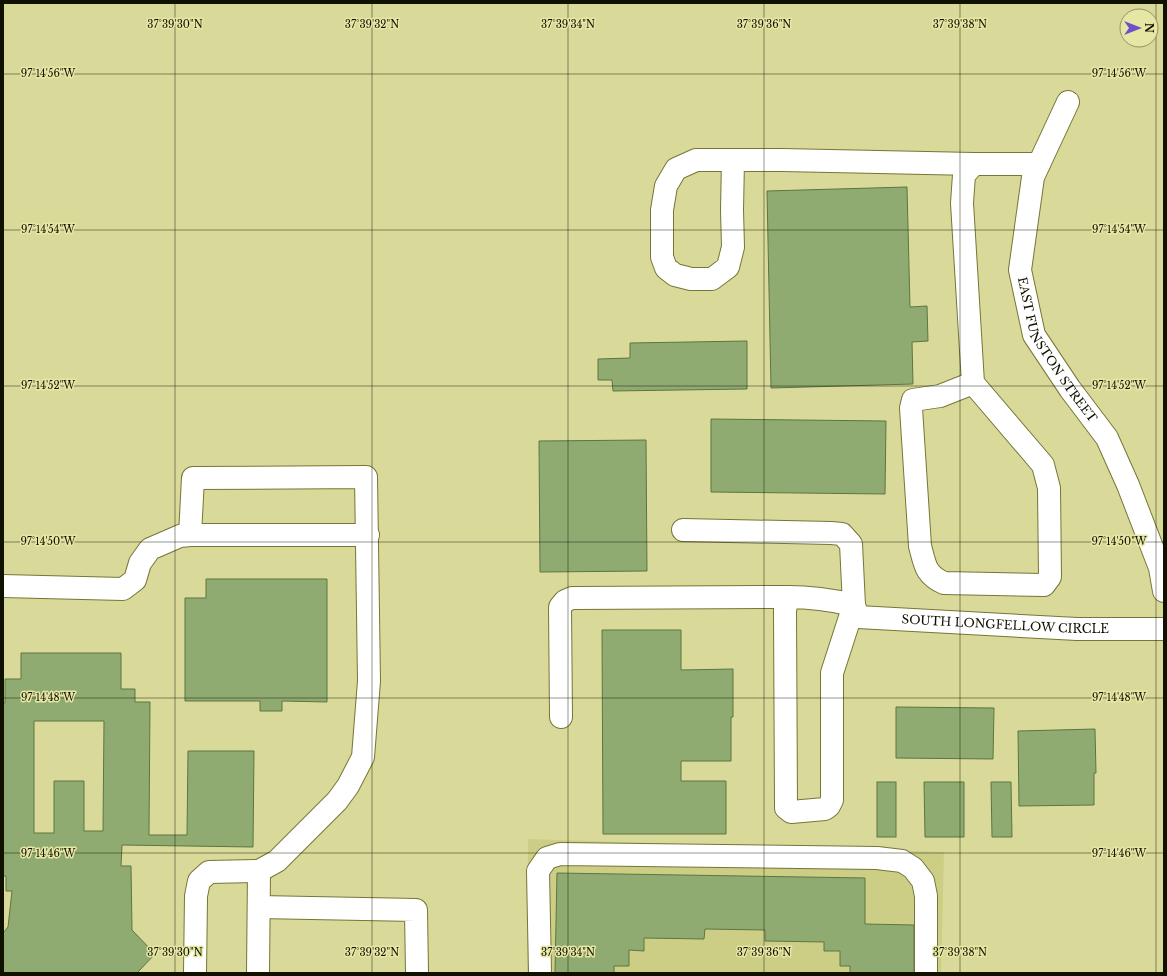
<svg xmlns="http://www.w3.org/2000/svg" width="1167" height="976" viewBox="0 0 1167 976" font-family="'Libre Baskerville',serif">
	<rect width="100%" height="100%" fill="#d9da99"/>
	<path fill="#cdce85" d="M528 839 944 852 941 973H527Z"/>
	<g fill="#90ab72" stroke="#5c763f" fill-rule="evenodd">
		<path d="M907 187 910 307 927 306 928 341 912 342 913 384 771 388 767 191Z"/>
		<path d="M747 341V389L613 391 612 380H598V359L630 358V343Z"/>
		<path d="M711 419 886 421 885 494 711 492Z"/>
		<path d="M646 440 647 571 540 572 539 441Z"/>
		<path d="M206 579H327V702L282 701V711H260V701H185V598H206Z"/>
		<path d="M602 630H681V670L733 669V717H731V761H681V781H726V834H603Z"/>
		<path d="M21 653H121V689H135V702H150L149 835H187L188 751H254L253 847 122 845 121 866H131L132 930 155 954 137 973H4L3 972V933L8 927 12 891H6V876H3V703H5V679H21ZM34 721H104L103 831H84V781H54V833H34Z"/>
		<path d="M896 707 994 708 993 759 896 758Z"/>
		<path d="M1095 729 1096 773H1094V805L1019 806 1018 731Z"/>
		<rect x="877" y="782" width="19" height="55"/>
		<path d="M924 782H964V837H925Z"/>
		<path d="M991 782H1011L1012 837H992Z"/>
		<path d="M557 873 865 878V924L914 925V973H850V966H840V951H824V942L765 941V930L705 929 704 939 644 938V951L629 950V966H614V973H555Z"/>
	</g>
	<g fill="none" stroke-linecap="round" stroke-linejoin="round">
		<defs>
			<g id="minor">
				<path id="s1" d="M1068 102 1033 177 1020 270 1034 335 1070 389 1107 438 1128 485 1160 568 1164 591"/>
				<path d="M733 160 732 210 733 247 728 267 712 279H691L675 275 666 268 662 257V210L666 186 676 169 696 160H782L974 164"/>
				<path d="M973 383 940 396 913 400 911 408 920 546C925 564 925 575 944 583L1044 585 1050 577 1049 488 1043 465 973 383 962 203 964 175 974 164H1039"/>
				<path d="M683 530 831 533 842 534 851 544 854 605 832 673V800L829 806 825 809 791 812 786 808 785 610 788 597C811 597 832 600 854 605"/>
				<path d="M190 535H368"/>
				<path d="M3 586 123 589 135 580 140 563 150 549 180 536 190 535 193 478 366 477 369 681 363 757 348 786 337 801 277 861 259 871 209 872 199 881 196 896 195 973"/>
				<path id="s2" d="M854 605 858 617 1077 629H1164"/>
				<path d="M561 717 560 607 565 601 572 598 788 597"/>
				<path d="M259 907 416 910 417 973"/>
				<path d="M258 973 259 871"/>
				<path d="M540 973 538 871 547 858 560 854 877 858 902 861 913 868 923 881 926 896V973"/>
			</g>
		</defs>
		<use href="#minor" stroke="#757637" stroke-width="24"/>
		<use href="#minor" stroke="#fff" stroke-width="22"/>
	</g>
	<path fill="none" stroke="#110" stroke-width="1" stroke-opacity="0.45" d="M175 3V973M372 3V973M568 3V973M764 3V973M960 3V973M1156 3V973M3 74H1164M3 230H1164M3 386H1164M3 542H1164M3 698H1164M3 853H1164"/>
	<g text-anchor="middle" stroke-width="3" stroke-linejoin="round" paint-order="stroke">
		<g font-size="12" fill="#110" stroke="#e6e7a5">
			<text dy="4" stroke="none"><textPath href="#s1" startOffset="266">EAST FUNSTON STREET</textPath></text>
			<text dy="4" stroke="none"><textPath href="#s2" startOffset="160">SOUTH LONGFELLOW CIRCLE</textPath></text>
		</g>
	</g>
	<g font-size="10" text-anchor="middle" fill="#110" stroke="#e6e7a5" stroke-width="3" stroke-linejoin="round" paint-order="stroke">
		<text x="175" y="28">37°39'30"N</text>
		<text x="372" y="28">37°39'32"N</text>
		<text x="568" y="28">37°39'34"N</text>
		<text x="764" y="28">37°39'36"N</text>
		<text x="960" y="28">37°39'38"N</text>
		<text x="1119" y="77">97°14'56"W</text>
		<text x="48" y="77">97°14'56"W</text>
		<text x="1119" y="233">97°14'54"W</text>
		<text x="48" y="233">97°14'54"W</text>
		<text x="1119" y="389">97°14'52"W</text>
		<text x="48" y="389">97°14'52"W</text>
		<text x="1119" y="545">97°14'50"W</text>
		<text x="48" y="545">97°14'50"W</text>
		<text x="48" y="701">97°14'48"W</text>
		<text x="1119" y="701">97°14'48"W</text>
		<text x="1119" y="857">97°14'46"W</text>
		<text x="48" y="857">97°14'46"W</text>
		<text x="175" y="956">37°39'30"N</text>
		<text x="372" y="956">37°39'32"N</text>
		<text x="568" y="956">37°39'34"N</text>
		<text x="764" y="956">37°39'36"N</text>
		<text x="960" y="956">37°39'38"N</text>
	</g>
	<rect width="1167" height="976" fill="none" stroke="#111100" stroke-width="8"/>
	<g transform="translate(1139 28) rotate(90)"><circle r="19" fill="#e6e7a5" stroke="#919163"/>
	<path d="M0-3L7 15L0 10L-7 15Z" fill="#6d51ca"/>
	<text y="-6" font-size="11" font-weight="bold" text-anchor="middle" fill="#111100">N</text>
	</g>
</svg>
